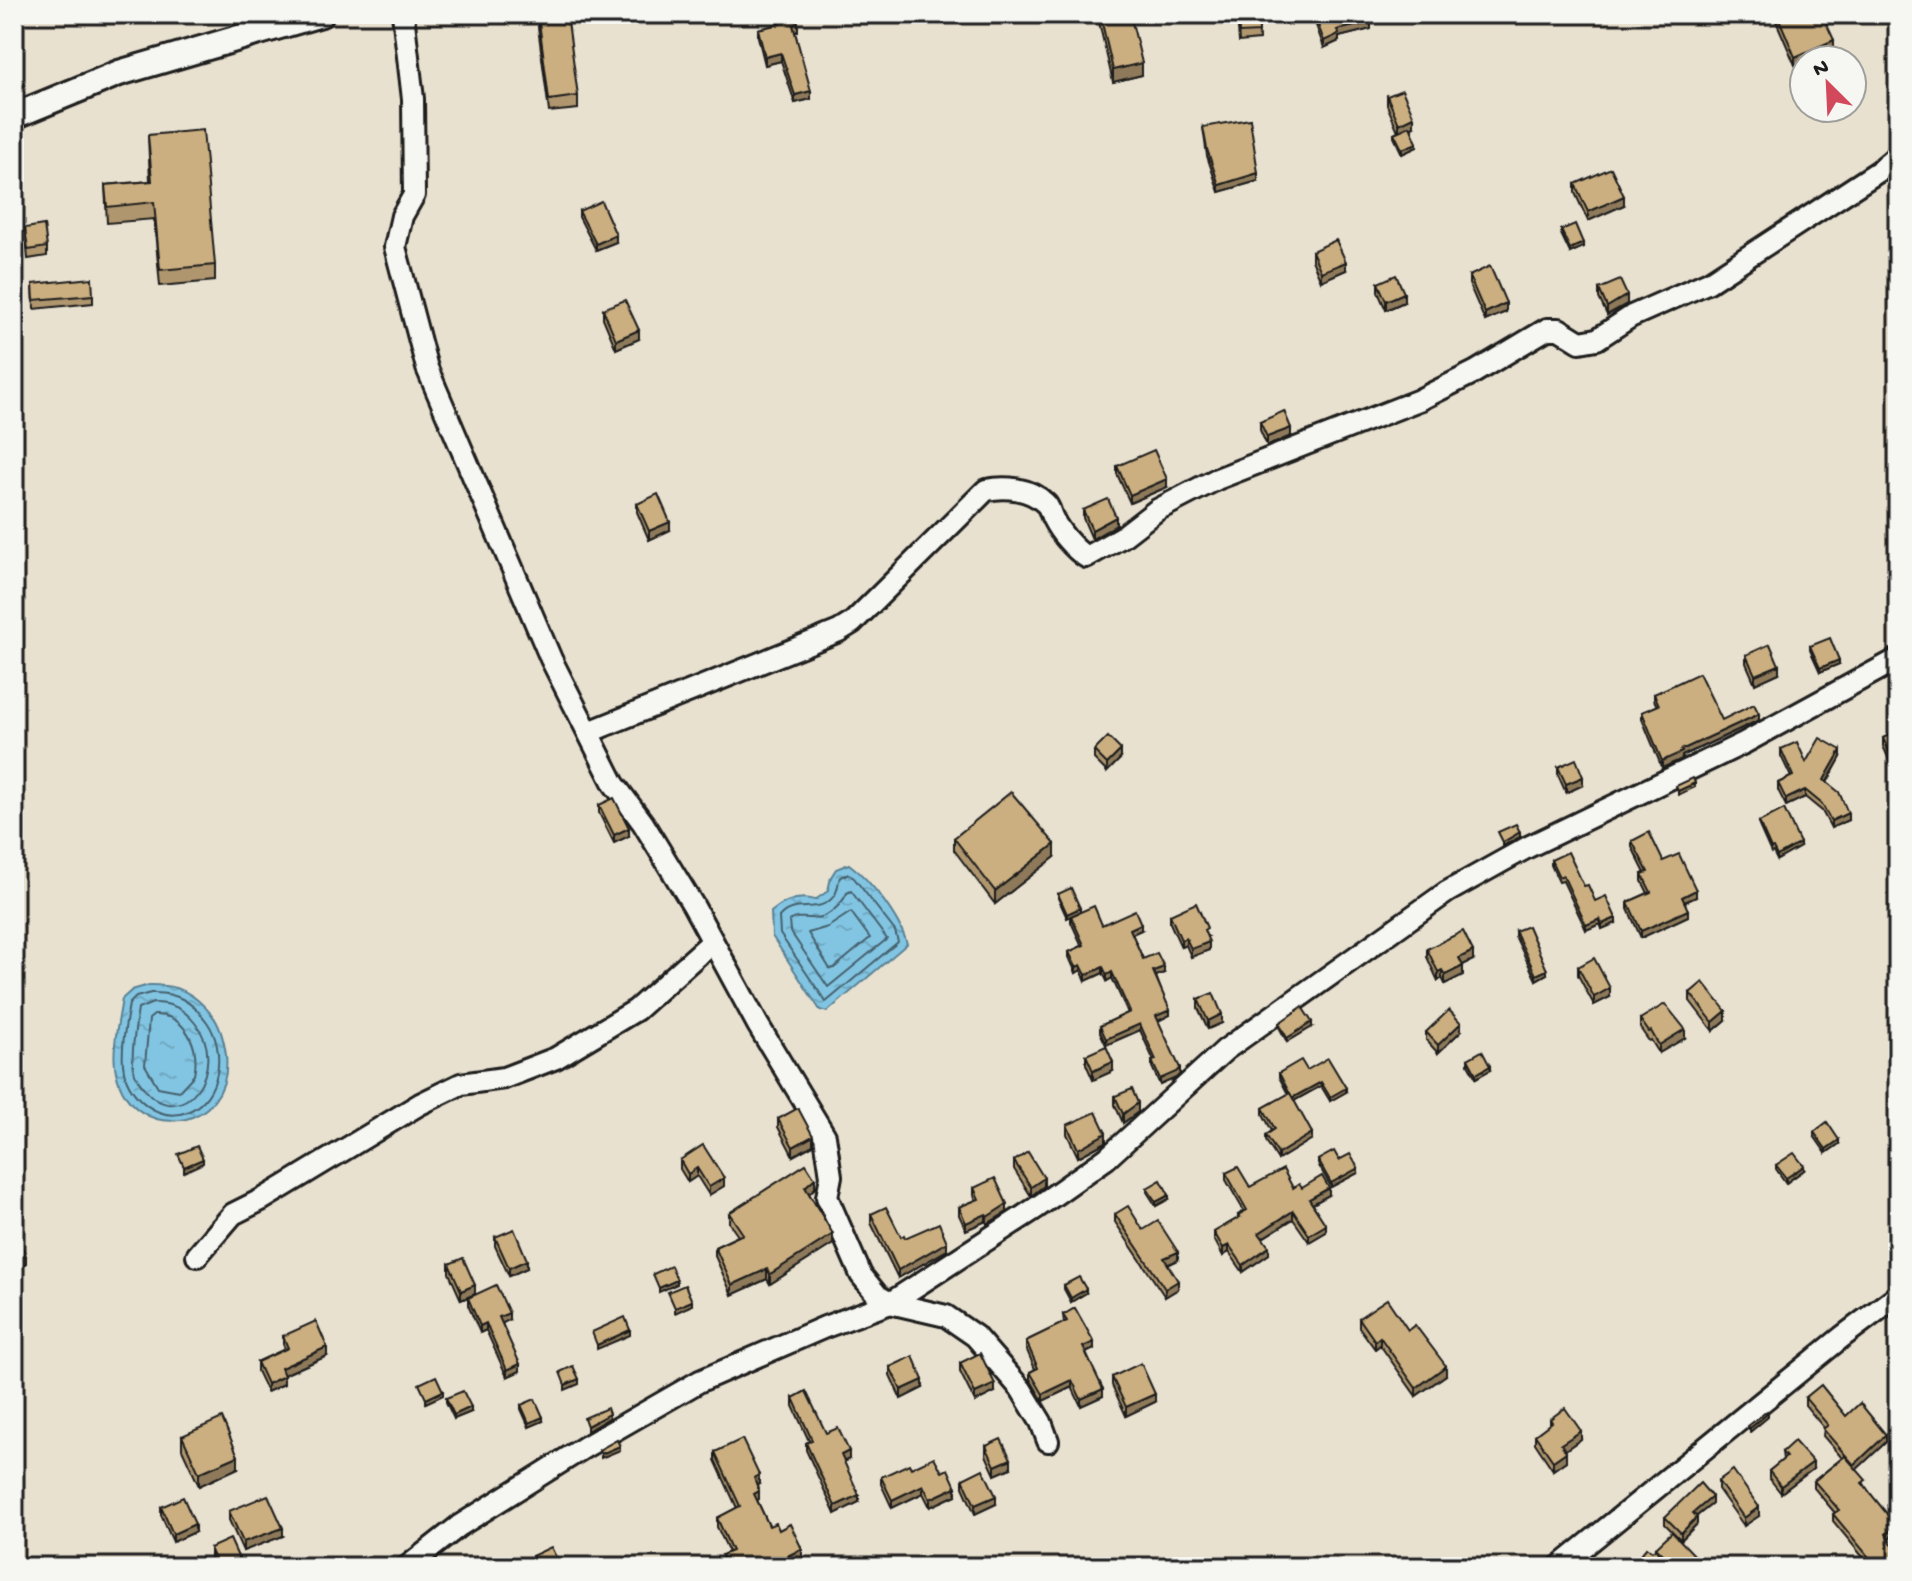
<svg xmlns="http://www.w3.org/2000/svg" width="1912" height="1581" viewBox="0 0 1912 1581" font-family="'Gochi Hand',sans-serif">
	<defs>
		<pattern id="water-ripples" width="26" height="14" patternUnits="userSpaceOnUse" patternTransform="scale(2)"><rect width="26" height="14" fill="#82c5e3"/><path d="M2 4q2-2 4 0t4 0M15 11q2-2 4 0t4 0" fill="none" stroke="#70a9c2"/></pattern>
	</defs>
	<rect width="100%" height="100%" fill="#e9e1d0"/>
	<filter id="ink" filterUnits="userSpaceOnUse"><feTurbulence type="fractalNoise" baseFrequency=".0125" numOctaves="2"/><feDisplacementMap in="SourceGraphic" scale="16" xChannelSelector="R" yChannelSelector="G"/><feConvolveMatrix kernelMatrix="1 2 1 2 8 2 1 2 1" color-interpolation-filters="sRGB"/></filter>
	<g filter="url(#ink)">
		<g fill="url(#water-ripples)" stroke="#598193" stroke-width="2">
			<path d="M849 864C871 880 900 919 907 944L827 1012 820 1010 772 936 771 912C784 901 798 895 815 900L828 891 831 877 836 869Z"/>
			<path d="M149 985C178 984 194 993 212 1015 221 1026 224 1041 226 1055 234 1131 132 1147 116 1072 111 1052 119 1019 122 999L132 990Z"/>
		</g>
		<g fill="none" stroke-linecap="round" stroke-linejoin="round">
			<g stroke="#45606c" stroke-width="2">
				<path d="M848 874 854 878 895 931 898 942 826 1002 780 934 779 917C795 898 819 916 834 896 838 892 838 882 840 877Z"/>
				<path d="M851 891 887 939 828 987 790 931 789 921C799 915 804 919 816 918 829 917 842 904 847 893Z"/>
				<path d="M851 912 870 938 834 968 830 969 808 933 828 927Z"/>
				<path d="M151 993C176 992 192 1001 207 1022 226 1049 222 1098 187 1112 159 1123 129 1097 124 1071 120 1053 126 1022 129 1004L136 997Z"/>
				<path d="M153 1003C172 1003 183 1008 195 1023 231 1067 181 1137 143 1087 138 1081 134 1074 133 1065 131 1050 136 1025 138 1009Z"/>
				<path d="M154 1015C186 1014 200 1047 194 1075L179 1091 158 1087 145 1065 149 1019Z"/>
			</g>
			<defs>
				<g id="minor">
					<path d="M403 14 413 99 414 195 402 216 395 247 427 368 551 659 614 784 643 823 693 905 758 1025 825 1136 831 1176 827 1197 861 1275 878 1296 890 1303 946 1316 975 1336 1021 1389 1041 1422 1048 1441"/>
					<path d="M589 732 839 631 852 623 986 490C1005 486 1030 488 1045 503 1050 507 1050 514 1053 519 1060 533 1074 549 1086 557L1122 537 1157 510 1217 479 1419 400 1475 372 1547 329H1559L1580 342 1597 339 1632 316 1709 282 1879 171 1898 155"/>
					<path d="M197 1256 233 1214 263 1199 420 1104 461 1084 504 1078 556 1058 636 1010 712 942"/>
					<path d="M407 1567 459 1526 585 1447 700 1381 825 1327 890 1303 1036 1208 1107 1158 1225 1050 1447 892 1528 847 1744 743 1898 659"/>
					<path d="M1559 1567 1842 1337 1898 1295"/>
				</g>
				<path id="tertiary" d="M14 116 119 73 321 14"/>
			</defs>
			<use href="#minor" stroke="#1c1c1c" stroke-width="26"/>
			<use href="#tertiary" stroke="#1c1c1c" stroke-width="30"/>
			<use href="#minor" stroke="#f6f6f2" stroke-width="20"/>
			<use href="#tertiary" stroke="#f6f6f2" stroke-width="24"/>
		</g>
		<g fill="#af966e" stroke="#1c1c1c" stroke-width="2">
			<path d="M137 14H175L138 19Z"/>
			<path d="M538 14 578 96V109L549 112 538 27Z"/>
			<path d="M776 14H796L798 31 795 32 811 99 795 103 781 61 765 65 758 37V29L778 24Z"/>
			<path d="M1097 14H1130L1142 75 1113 82Z"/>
			<path d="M1237 14H1258L1259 40 1239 42Z"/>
			<path d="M1312 14H1369L1371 29 1339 37V41L1324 48Z"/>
			<path d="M1776 14H1822L1834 49 1807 60H1804V62L1795 65 1776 21Z"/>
			<path d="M1387 96 1414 126 1411 127 1417 147 1402 154 1394 137V133L1398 131 1387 105Z"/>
			<path d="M1203 127 1258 181 1219 192 1207 156Z"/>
			<path d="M148 135 215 265V281L160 286 154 219 107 223 105 185 150 181Z"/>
			<path d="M1575 184 1624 205 1588 221 1575 193Z"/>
			<path d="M579 211 616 242 596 250 579 217Z"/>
			<path d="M25 228 47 247V256L28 259Z"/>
			<path d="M1561 230 1583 247 1570 253 1561 234Z"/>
			<path d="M1312 251 1346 270 1321 281 1312 260Z"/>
			<path d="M1469 276 1506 312 1485 321 1469 284Z"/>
			<path d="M1378 283 1404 302 1386 310 1378 292Z"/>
			<path d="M33 284 93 295V303L34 309Z"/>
			<path d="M1599 289 1627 304 1607 315 1599 298Z"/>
			<path d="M603 309 639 339 616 349 603 318Z"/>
			<path d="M1260 422 1291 436 1267 446 1260 430Z"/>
			<path d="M1117 466 1167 487 1130 503 1117 474Z"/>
			<path d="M637 504 670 530 649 540 637 512Z"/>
			<path d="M1083 510 1116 525 1092 539 1083 518Z"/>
			<path d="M1810 646 1839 664 1820 672 1810 650Z"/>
			<path d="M1746 655 1779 673 1755 684 1746 663Z"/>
			<path d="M1654 694 1722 720H1759L1682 756V759L1662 768 1642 719V712L1657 706 1654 700Z"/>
			<path d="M1898 731V769L1894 771 1883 746V738Z"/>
			<path d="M1781 749 1806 762 1841 757 1827 783 1848 820 1831 828 1822 811 1805 797 1786 806 1778 790V783L1791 777 1781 756Z"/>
			<path d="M1094 751 1121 758 1107 772 1094 759Z"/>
			<path d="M1558 767 1583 785 1566 793 1558 775Z"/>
			<path d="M599 805 629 836 614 843 599 813Z"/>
			<path d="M1759 822 1800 847 1777 860 1773 852 1771 853 1759 826Z"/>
			<path d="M954 838 1055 857 995 904 954 850Z"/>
			<path d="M1632 841 1663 861 1696 897 1685 902 1688 916 1641 938 1628 909V902L1648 893 1642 881V874L1645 873 1632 847Z"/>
			<path d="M1551 860 1584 886 1595 901 1616 923 1602 929 1600 924 1586 930 1563 881 1559 882 1551 865Z"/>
			<path d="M1058 894 1080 912 1102 925 1141 930 1132 934 1143 959 1164 973 1156 976 1170 1015 1158 1021 1180 1074 1176 1078 1160 1085 1152 1067V1061H1154L1140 1030 1106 1045 1100 1032V1026L1128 1013 1112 978 1107 981 1103 973 1086 981 1081 970 1076 973 1069 957V952L1082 946 1071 922V916L1067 918 1058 898Z"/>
			<path d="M1170 915 1207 936H1206L1209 950 1191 957 1186 945 1181 947 1170 923Z"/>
			<path d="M1515 931 1547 974 1536 980 1515 936Z"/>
			<path d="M1427 949 1473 960 1463 965V975L1445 984 1442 978 1438 981 1427 957Z"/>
			<path d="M1578 967 1610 997 1594 1005 1578 975Z"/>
			<path d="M1690 993 1726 1020 1713 1031 1690 1001Z"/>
			<path d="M1198 999 1222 1023 1208 1029 1198 1008Z"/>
			<path d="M1640 1019 1685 1038 1659 1053 1651 1040 1649 1041 1640 1028Z"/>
			<path d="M1279 1023 1312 1027 1287 1042 1279 1027Z"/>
			<path d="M1461 1031 1438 1053 1426 1040V1032Z"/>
			<path d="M1086 1055 1113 1071 1093 1080 1086 1064Z"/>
			<path d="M1468 1059 1490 1070 1476 1078 1468 1064Z"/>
			<path d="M1307 1070 1346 1092 1330 1101 1321 1086 1294 1101 1312 1139 1278 1160 1266 1141V1135L1272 1131 1263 1114V1108L1288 1094 1279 1077V1073Z"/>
			<path d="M1115 1096 1138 1112 1123 1123 1115 1105Z"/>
			<path d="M778 1119 813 1145 793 1156 778 1127Z"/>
			<path d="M1067 1125 1106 1142 1078 1157 1067 1134Z"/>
			<path d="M1814 1132 1839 1144 1826 1153 1814 1136Z"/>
			<path d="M680 1160 724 1178V1186L709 1195 697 1176 688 1182 680 1169Z"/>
			<path d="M1318 1160H1339L1358 1173 1331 1187 1318 1164Z"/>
			<path d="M1014 1161 1044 1186 1031 1196 1014 1169Z"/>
			<path d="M1776 1165 1804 1170 1786 1183 1776 1169Z"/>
			<path d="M1226 1173 1250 1187 1302 1188 1329 1195 1313 1204 1326 1232 1309 1242 1293 1219 1263 1238 1269 1254 1243 1272 1229 1252 1223 1256 1214 1239V1232L1238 1218V1215L1244 1211 1226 1180Z"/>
			<path d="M815 1188 809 1193 833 1244 770 1284 767 1279 732 1295 715 1256V1247L738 1236 729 1223V1213Z"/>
			<path d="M974 1188 1007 1212 987 1224 986 1221 966 1230 959 1215V1207L976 1200 974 1195Z"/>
			<path d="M1147 1188 1169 1199 1156 1206 1147 1192Z"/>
			<path d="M871 1214 901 1237 947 1250 898 1278 871 1223Z"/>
			<path d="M1115 1214 1143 1230 1178 1260 1168 1265 1178 1289 1165 1297 1115 1222Z"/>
			<path d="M495 1237 527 1268 509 1276 495 1246Z"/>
			<path d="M449 1264 475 1294 461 1300 449 1273Z"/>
			<path d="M1064 1285 1086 1293 1071 1302 1064 1289Z"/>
			<path d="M468 1298 509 1320 502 1323 520 1371 507 1377 486 1330 480 1333 468 1305Z"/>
			<path d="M1063 1315 1094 1349 1086 1353 1103 1396 1081 1406 1072 1387 1043 1401 1030 1379V1372L1035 1369 1026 1348V1341L1064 1323Z"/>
			<path d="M1359 1318 1408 1330 1446 1375 1416 1396 1380 1345 1375 1349 1359 1327Z"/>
			<path d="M283 1336 327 1356 284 1375V1384L267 1392 257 1371V1362L285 1349 283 1344Z"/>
			<path d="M960 1363 995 1392 975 1402 960 1372Z"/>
			<path d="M890 1367 923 1388 901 1399 890 1375Z"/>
			<path d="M1112 1377 1155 1402 1126 1416 1112 1385Z"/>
			<path d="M446 1398 471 1412 454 1419 446 1402Z"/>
			<path d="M793 1398 849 1459 844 1462 859 1502 835 1514 806 1450V1443L809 1441 793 1406Z"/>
			<path d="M1805 1398 1846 1416 1886 1442 1856 1470 1866 1487 1896 1532 1889 1538 1898 1567H1871L1833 1521V1514L1835 1513 1814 1488V1481L1842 1458 1823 1436 1824 1428 1805 1405Z"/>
			<path d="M521 1405 543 1421 529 1427 521 1409Z"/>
			<path d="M1550 1419 1581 1439 1565 1450 1566 1461 1553 1470 1535 1443V1435L1550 1424Z"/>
			<path d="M182 1436 238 1468 199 1486 182 1449Z"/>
			<path d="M986 1446 1011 1468 995 1475 986 1455Z"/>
			<path d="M715 1452 759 1484 757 1485 759 1499 757 1500 769 1526 779 1530 802 1558 782 1567H724L722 1564V1555L729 1552 717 1527V1518L737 1508 715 1460Z"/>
			<path d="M1782 1452 1813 1469 1781 1493 1769 1478V1471L1783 1460Z"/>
			<path d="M911 1468 942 1472 956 1495 930 1507 923 1493 892 1508 881 1484V1477Z"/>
			<path d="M963 1479 996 1504 975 1514 963 1487Z"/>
			<path d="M1718 1481 1759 1516 1744 1526 1718 1489Z"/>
			<path d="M1712 1504 1697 1516V1524L1681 1540 1665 1524V1517Z"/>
			<path d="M161 1507 195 1532 173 1542 161 1515Z"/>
			<path d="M229 1511 283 1536 243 1551 229 1520Z"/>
			<path d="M1656 1547 1705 1567H1668L1652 1551 1656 1550Z"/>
			<path d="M210 1548 239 1567H215L210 1557Z"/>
		</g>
		<g fill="#8e7a5a" stroke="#1c1c1c" stroke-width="2">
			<path d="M1371 22V29L1339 37V41L1324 48V41L1337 30Z"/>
			<path d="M798 23V31L793 33V25Z"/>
			<path d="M1834 40V49L1807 60H1804V62L1795 65V57Z"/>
			<path d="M781 53V61L765 65V57Z"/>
			<path d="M1142 63V75L1113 82V70Z"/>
			<path d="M811 91V99L795 103V95Z"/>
			<path d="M1414 117V126L1399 132V124Z"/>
			<path d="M1417 143V147L1402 154V149Z"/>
			<path d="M1258 173V181L1219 192V185Z"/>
			<path d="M1624 196V205L1588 221V212Z"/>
			<path d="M616 235V242L596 250V244Z"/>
			<path d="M1583 243V247L1570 253V249Z"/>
			<path d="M1346 262V270L1321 281V272Z"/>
			<path d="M1404 293V302L1386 310V301Z"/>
			<path d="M1627 295V304L1607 315V307Z"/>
			<path d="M1506 303V312L1485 321V313Z"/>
			<path d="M639 330V339L616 349V340Z"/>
			<path d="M1291 428V436L1267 446V437Z"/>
			<path d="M1167 479V487L1130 503V495Z"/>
			<path d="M1116 517V525L1092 539V530Z"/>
			<path d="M670 522V530L649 540V531Z"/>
			<path d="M1839 660V664L1820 672V668Z"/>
			<path d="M1779 665V673L1755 684V675Z"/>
			<path d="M1759 714V720L1682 756V759L1662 768V761L1681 750Z"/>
			<path d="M1121 750V758L1107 772V764Z"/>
			<path d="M1841 750V757L1824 787V780Z"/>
			<path d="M1898 760V769L1894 771V762Z"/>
			<path d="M1583 777V785L1566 793V784Z"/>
			<path d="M1695 783V787L1678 795V791Z"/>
			<path d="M1805 790V797L1786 806V799Z"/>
			<path d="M1848 813V820L1831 828V821Z"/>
			<path d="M629 828V836L614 843V835Z"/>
			<path d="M1520 832V837L1503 846V842Z"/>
			<path d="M1800 843V847L1777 860V856Z"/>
			<path d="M1055 844V857L995 904V891Z"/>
			<path d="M1696 890V897L1682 903V897Z"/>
			<path d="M1080 908V912L1067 918V914Z"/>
			<path d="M1688 910V916L1641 938V931Z"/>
			<path d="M1616 918V923L1602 929V924Z"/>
			<path d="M1600 919V924L1586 930V925Z"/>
			<path d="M1141 924V930L1130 935V929Z"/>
			<path d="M1186 938V945L1181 947V940Z"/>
			<path d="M1209 942V950L1191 957V949Z"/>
			<path d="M1473 951V960L1459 967V958Z"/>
			<path d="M1081 965V970L1076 973V967Z"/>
			<path d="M1463 966V975L1445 984V975Z"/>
			<path d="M1103 967V973L1086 981V975Z"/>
			<path d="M1164 967V973L1153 977V971Z"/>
			<path d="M1442 970V978L1438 981V972Z"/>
			<path d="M1547 970V974L1536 980V975Z"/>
			<path d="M1112 972V978L1107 981V975Z"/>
			<path d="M1610 988V997L1594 1005V997Z"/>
			<path d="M1170 1010V1015L1156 1022V1016Z"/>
			<path d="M1726 1011V1020L1713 1031V1022Z"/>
			<path d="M1222 1014V1023L1208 1029V1021Z"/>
			<path d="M1312 1022V1027L1287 1042V1038Z"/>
			<path d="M1461 1023V1031L1438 1053V1045Z"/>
			<path d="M1140 1024V1030L1106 1045V1039Z"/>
			<path d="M1685 1029V1038L1659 1053V1045Z"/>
			<path d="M1113 1062V1071L1093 1080V1071Z"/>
			<path d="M1490 1066V1070L1476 1078V1074Z"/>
			<path d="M1180 1068V1074L1176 1078 1160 1085V1079Z"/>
			<path d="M1321 1082V1086L1292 1102V1098Z"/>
			<path d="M1346 1088V1092L1330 1101V1097Z"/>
			<path d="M1138 1103V1112L1123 1123V1114Z"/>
			<path d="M1106 1133V1142L1078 1157V1149Z"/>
			<path d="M1312 1133V1139L1278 1160V1154Z"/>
			<path d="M813 1136V1145L793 1156V1147Z"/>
			<path d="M1839 1140V1144L1826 1153V1149Z"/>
			<path d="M203 1159V1163L184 1172V1167Z"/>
			<path d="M1804 1166V1170L1786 1183V1178Z"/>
			<path d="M697 1168V1176L688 1182V1174Z"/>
			<path d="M1358 1168V1173L1331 1187V1183Z"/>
			<path d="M724 1178V1186L709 1195V1187Z"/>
			<path d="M815 1178V1188L805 1197V1187Z"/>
			<path d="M1044 1178V1186L1031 1196V1187Z"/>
			<path d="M1329 1188V1195L1309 1206V1199Z"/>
			<path d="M1169 1195V1199L1156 1206V1202Z"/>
			<path d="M1007 1204V1212L987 1224V1217Z"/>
			<path d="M1293 1211V1219L1259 1240V1233Z"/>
			<path d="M986 1214V1221L966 1230V1223Z"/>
			<path d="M18 1216V1224L14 1226V1217Z"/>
			<path d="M1326 1225V1232L1309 1242V1235Z"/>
			<path d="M833 1234V1244L770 1284V1274Z"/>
			<path d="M947 1242V1250L898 1278V1270Z"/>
			<path d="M1229 1245V1252L1223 1256V1248Z"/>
			<path d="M1269 1247V1254L1243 1272V1265Z"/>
			<path d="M1178 1252V1260L1164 1266V1258Z"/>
			<path d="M26 1256V1264L14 1270V1261Z"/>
			<path d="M527 1260V1268L509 1276V1268Z"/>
			<path d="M767 1269V1279L732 1295V1285Z"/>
			<path d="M677 1280V1284L659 1292V1288Z"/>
			<path d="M1178 1281V1289L1165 1297V1289Z"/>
			<path d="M475 1285V1294L461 1300V1291Z"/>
			<path d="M1086 1289V1293L1071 1302V1298Z"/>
			<path d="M692 1301V1305L675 1313V1308Z"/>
			<path d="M509 1313V1320L499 1325V1317Z"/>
			<path d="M486 1323V1330L480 1333V1326Z"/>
			<path d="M630 1330V1335L597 1349V1345Z"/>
			<path d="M1380 1337V1345L1375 1349V1341Z"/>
			<path d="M1094 1342V1349L1083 1354V1347Z"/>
			<path d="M327 1347V1356L281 1376V1368Z"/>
			<path d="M520 1364V1371L507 1377V1370Z"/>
			<path d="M1446 1366V1375L1416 1396V1388Z"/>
			<path d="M284 1376V1384L267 1392V1384Z"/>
			<path d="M579 1379V1384L565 1390V1385Z"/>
			<path d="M923 1380V1388L901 1399V1390Z"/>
			<path d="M1072 1380V1387L1043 1401V1394Z"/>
			<path d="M995 1384V1392L975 1402V1393Z"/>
			<path d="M1103 1389V1396L1081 1406V1399Z"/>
			<path d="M443 1391V1395L426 1403V1399Z"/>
			<path d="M1155 1394V1402L1126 1416V1407Z"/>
			<path d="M471 1407V1412L454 1419V1415Z"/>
			<path d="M1768 1413V1417L1750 1432V1428Z"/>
			<path d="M609 1414V1418L587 1431V1426Z"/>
			<path d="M543 1417V1421L529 1427V1423Z"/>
			<path d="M1581 1431V1439L1561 1453V1444Z"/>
			<path d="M1886 1435V1442L1854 1472V1465Z"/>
			<path d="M620 1446V1450L601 1458V1454Z"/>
			<path d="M849 1451V1459L841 1463V1455Z"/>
			<path d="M1566 1452V1461L1553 1470V1461Z"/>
			<path d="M238 1456V1468L199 1486V1473Z"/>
			<path d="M1011 1459V1468L995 1475V1466Z"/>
			<path d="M1813 1462V1469L1781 1493V1486Z"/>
			<path d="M759 1475V1484L754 1486V1478Z"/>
			<path d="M923 1485V1493L892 1508V1500Z"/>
			<path d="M956 1487V1495L930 1507V1499Z"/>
			<path d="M759 1491V1499L754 1502V1494Z"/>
			<path d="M859 1495V1502L835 1514V1506Z"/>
			<path d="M996 1496V1504L975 1514V1505Z"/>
			<path d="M1712 1497V1504L1693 1519V1513Z"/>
			<path d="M1759 1507V1516L1744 1526V1518Z"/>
			<path d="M1697 1517V1524L1681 1540V1533Z"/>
			<path d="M195 1524V1532L173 1542V1534Z"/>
			<path d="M1896 1525V1532L1886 1541V1534Z"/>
			<path d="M283 1528V1536L243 1551V1542Z"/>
			<path d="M802 1549V1558L782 1567H764Z"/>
			<path d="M239 1559V1567H220Z"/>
			<path d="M557 1559V1564L550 1567H542Z"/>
		</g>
		<g fill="#cbaf80" stroke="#1c1c1c" stroke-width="2">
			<path d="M538 14H567L578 96 549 100Z"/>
			<path d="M778 14H796L798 23 793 25 811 91 795 95 781 53 765 57 758 29 780 24Z"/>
			<path d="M1100 14H1130L1142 63 1113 70Z"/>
			<path d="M1238 14H1258L1259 32 1239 33Z"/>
			<path d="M1314 14H1369L1371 22 1337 30 1339 34 1324 41Z"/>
			<path d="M1777 14H1822L1834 40 1795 57Z"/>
			<path d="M1402 90 1414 117 1399 124 1387 96Z"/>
			<path d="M1250 119 1258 173 1219 185 1207 149 1203 127Z"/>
			<path d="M1410 126 1417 143 1402 149 1394 133Z"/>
			<path d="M203 130 215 265 160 270 154 202 107 207 105 185 152 181 148 135Z"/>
			<path d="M1611 168 1624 196 1588 212 1575 184Z"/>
			<path d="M601 201 616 235 596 244 579 211Z"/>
			<path d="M1575 224 1583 243 1570 249 1561 230Z"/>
			<path d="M44 225 47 247 28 250 25 228Z"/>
			<path d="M1336 240 1346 262 1321 272 1312 251Z"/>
			<path d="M1490 266 1506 303 1485 313 1469 276Z"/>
			<path d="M1396 275 1404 293 1386 301 1378 283Z"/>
			<path d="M92 278 93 295 34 300 33 284Z"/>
			<path d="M1620 280 1627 295 1607 307 1599 289Z"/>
			<path d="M625 300 639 330 616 340 603 309Z"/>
			<path d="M1284 411 1291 428 1267 437 1260 422Z"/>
			<path d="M1154 450 1167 479 1130 495 1117 466Z"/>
			<path d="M658 494 670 522 649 531 637 504Z"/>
			<path d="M1108 499 1116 517 1092 530 1083 510Z"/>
			<path d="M1830 638 1839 660 1820 668 1810 646Z"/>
			<path d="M1770 644 1779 665 1755 675 1746 655Z"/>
			<path d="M1699 673 1722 720 1754 704 1759 714 1681 750 1682 752 1662 761 1642 712 1659 705 1654 694Z"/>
			<path d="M1898 731V760L1894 762 1883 738Z"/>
			<path d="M1108 737 1121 750 1107 764 1094 751Z"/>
			<path d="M1820 738 1841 750 1824 780 1839 792 1848 813 1831 821 1822 804 1805 790 1786 799 1778 783 1793 776 1781 749 1797 742 1806 762Z"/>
			<path d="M1576 759 1583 777 1566 784 1558 767Z"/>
			<path d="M1693 778 1695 783 1678 791 1676 786Z"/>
			<path d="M1011 792 1055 844 995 891 954 838Z"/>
			<path d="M614 798 629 828 614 835 599 805Z"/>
			<path d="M1784 809 1800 843 1777 856 1773 848 1771 849 1759 822Z"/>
			<path d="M1516 824 1520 832 1503 842 1498 832Z"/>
			<path d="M1649 832 1663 861 1679 854 1696 890 1682 897 1688 910 1641 931 1628 902 1651 892 1642 874 1648 872 1632 841Z"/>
			<path d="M1568 852 1584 886 1588 885 1595 901 1606 896 1616 918 1602 924 1600 919 1586 925 1563 875 1559 877 1551 860Z"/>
			<path d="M1071 888 1080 908 1067 914 1058 894Z"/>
			<path d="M1196 903 1207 928 1204 930 1209 942 1191 949 1186 938 1181 940 1170 915Z"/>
			<path d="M1094 906 1102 925 1135 910 1141 924 1130 929 1143 959 1157 953 1164 967 1153 971 1170 1010 1156 1016 1180 1068 1176 1072 1160 1079 1152 1061 1156 1060 1140 1024 1106 1039 1100 1026 1130 1012 1112 972 1107 975 1103 967 1086 975 1081 965 1076 967 1069 952 1084 945 1071 916Z"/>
			<path d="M1528 926 1547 970 1536 975 1515 931Z"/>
			<path d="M1463 931 1473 951 1459 958 1463 966 1445 975 1442 970 1438 972 1427 949Z"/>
			<path d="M1594 958 1610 988 1594 997 1578 967Z"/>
			<path d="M1703 982 1726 1011 1713 1022 1690 993Z"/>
			<path d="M1213 993 1222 1014 1208 1021 1198 999Z"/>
			<path d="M1665 1004 1685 1029 1659 1045 1651 1031 1649 1032 1640 1019Z"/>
			<path d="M1302 1007 1312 1022 1287 1038 1279 1023Z"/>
			<path d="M1449 1010 1461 1023 1438 1045 1426 1032Z"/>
			<path d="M1106 1046 1113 1062 1093 1071 1086 1055Z"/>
			<path d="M1482 1051 1490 1066 1476 1074 1468 1059Z"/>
			<path d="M1328 1058 1346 1088 1330 1097 1321 1082 1292 1098 1279 1073 1301 1060 1307 1070Z"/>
			<path d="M1132 1089 1138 1103 1123 1114 1115 1096Z"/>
			<path d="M1290 1093 1312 1133 1278 1154 1266 1135 1275 1129 1263 1108Z"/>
			<path d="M798 1108 813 1136 793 1147 778 1119Z"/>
			<path d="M1096 1112 1106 1133 1078 1149 1067 1125Z"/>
			<path d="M1827 1122 1839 1140 1826 1149 1814 1132Z"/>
			<path d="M703 1145 724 1178 709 1187 697 1168 688 1174 680 1160Z"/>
			<path d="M197 1146 203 1159 184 1167 178 1154Z"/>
			<path d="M1334 1151 1339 1160 1350 1154 1358 1168 1331 1183 1318 1160Z"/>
			<path d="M1028 1152 1044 1178 1031 1187 1014 1161Z"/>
			<path d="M1794 1153 1804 1166 1786 1178 1776 1165Z"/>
			<path d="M806 1164 815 1178 805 1187 833 1234 770 1274 767 1269 732 1285 715 1247 743 1234 729 1213Z"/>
			<path d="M1238 1167 1250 1187 1283 1169 1293 1188 1299 1184 1302 1188 1322 1176 1329 1188 1309 1199 1326 1225 1309 1235 1293 1211 1259 1233 1269 1247 1243 1265 1229 1245 1223 1248 1214 1232 1240 1217 1238 1215 1247 1210 1226 1173Z"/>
			<path d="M995 1178 1007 1204 987 1217 986 1214 966 1223 959 1207 979 1199 974 1188Z"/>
			<path d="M1161 1180 1169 1195 1156 1202 1147 1188Z"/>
			<path d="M1128 1206 1143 1230 1158 1221 1178 1252 1164 1258 1178 1281 1165 1289 1115 1214Z"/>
			<path d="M14 1207 18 1216 14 1217Z"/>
			<path d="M886 1207 901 1237 904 1235 905 1238 939 1223 947 1242 898 1270 871 1214Z"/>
			<path d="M14 1228 26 1256 14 1261Z"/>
			<path d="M514 1229 527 1260 509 1268 495 1237Z"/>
			<path d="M463 1258 475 1285 461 1291 449 1264Z"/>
			<path d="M671 1266 677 1280 659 1288 653 1274Z"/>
			<path d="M1079 1277 1086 1289 1071 1298 1064 1285Z"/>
			<path d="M496 1285 509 1313 499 1317 520 1364 507 1370 486 1323 480 1326 468 1298Z"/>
			<path d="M685 1285 692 1301 675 1308 668 1292Z"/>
			<path d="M1387 1299 1408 1330 1415 1325 1446 1366 1416 1388 1380 1337 1375 1341 1359 1318Z"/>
			<path d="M1075 1308 1094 1342 1083 1347 1103 1389 1081 1399 1072 1380 1043 1394 1030 1372 1038 1368 1026 1341 1067 1321 1063 1315Z"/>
			<path d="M625 1317 630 1330 597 1345 592 1332Z"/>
			<path d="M316 1321 327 1347 281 1368 284 1376 267 1384 257 1362 288 1348 283 1336Z"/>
			<path d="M980 1353 995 1384 975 1393 960 1363Z"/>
			<path d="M913 1356 923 1380 901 1390 890 1367Z"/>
			<path d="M1141 1363 1155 1394 1126 1407 1112 1377Z"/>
			<path d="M573 1366 579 1379 565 1385 560 1372Z"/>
			<path d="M436 1376 443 1391 426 1399 419 1384Z"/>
			<path d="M1821 1385 1846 1416 1860 1403 1886 1435 1854 1465 1823 1429 1828 1425 1805 1398Z"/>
			<path d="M463 1391 471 1407 454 1415 446 1398Z"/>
			<path d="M806 1391 826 1433 838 1428 849 1451 841 1455 859 1495 835 1506 806 1443 812 1440 793 1398Z"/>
			<path d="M535 1399 543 1417 529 1423 521 1405Z"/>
			<path d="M607 1408 609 1414 587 1426 584 1418Z"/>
			<path d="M1565 1408 1581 1431 1561 1444 1566 1452 1553 1461 1535 1435 1552 1422 1550 1419Z"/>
			<path d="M1767 1411 1768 1413 1750 1428 1748 1426Z"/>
			<path d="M222 1418 238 1456 199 1473 182 1436Z"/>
			<path d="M742 1439 759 1475 754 1478 759 1491 754 1494 769 1526 776 1523 779 1530 790 1524 802 1549 764 1567H728L722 1555 732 1551 717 1518 740 1506 715 1452Z"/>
			<path d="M1001 1439 1011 1459 995 1466 986 1446Z"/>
			<path d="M617 1440 620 1446 601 1454 599 1450Z"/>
			<path d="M1794 1441 1813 1462 1781 1486 1769 1471 1786 1457 1782 1452Z"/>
			<path d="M1845 1456 1866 1480 1862 1483 1896 1525 1886 1534 1898 1554V1567H1877L1833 1514 1839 1510 1814 1481Z"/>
			<path d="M934 1457 942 1472 948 1469 956 1487 930 1499 923 1485 892 1500 881 1477 909 1464 911 1468Z"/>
			<path d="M983 1469 996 1496 975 1505 963 1479Z"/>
			<path d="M1733 1470 1759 1507 1744 1518 1718 1481Z"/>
			<path d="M1700 1483 1712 1497 1693 1513 1697 1517 1681 1533 1665 1517Z"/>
			<path d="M268 1495 283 1528 243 1542 229 1511Z"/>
			<path d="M183 1497 195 1524 173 1534 161 1507Z"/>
			<path d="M1672 1532 1705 1566 1676 1567 1656 1547Z"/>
			<path d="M230 1539 239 1559 218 1567 210 1548Z"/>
			<path d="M551 1547 557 1559 542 1567H537L532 1556Z"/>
			<path d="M1647 1547 1652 1551 1656 1548 1664 1567H1621L1636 1560Z"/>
		</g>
	</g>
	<rect width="1912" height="1581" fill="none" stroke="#f6f6f2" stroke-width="48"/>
	<rect x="24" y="24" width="1864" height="1533" fill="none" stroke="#1c1c1c" stroke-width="3" filter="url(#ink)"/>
	<g transform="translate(1828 84) rotate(336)"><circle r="38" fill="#f6f6f2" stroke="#9f9f9c" stroke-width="2"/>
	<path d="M0-6L14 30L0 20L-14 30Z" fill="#d1495b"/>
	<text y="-12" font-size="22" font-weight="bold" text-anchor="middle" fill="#1c1c1c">N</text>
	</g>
</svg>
